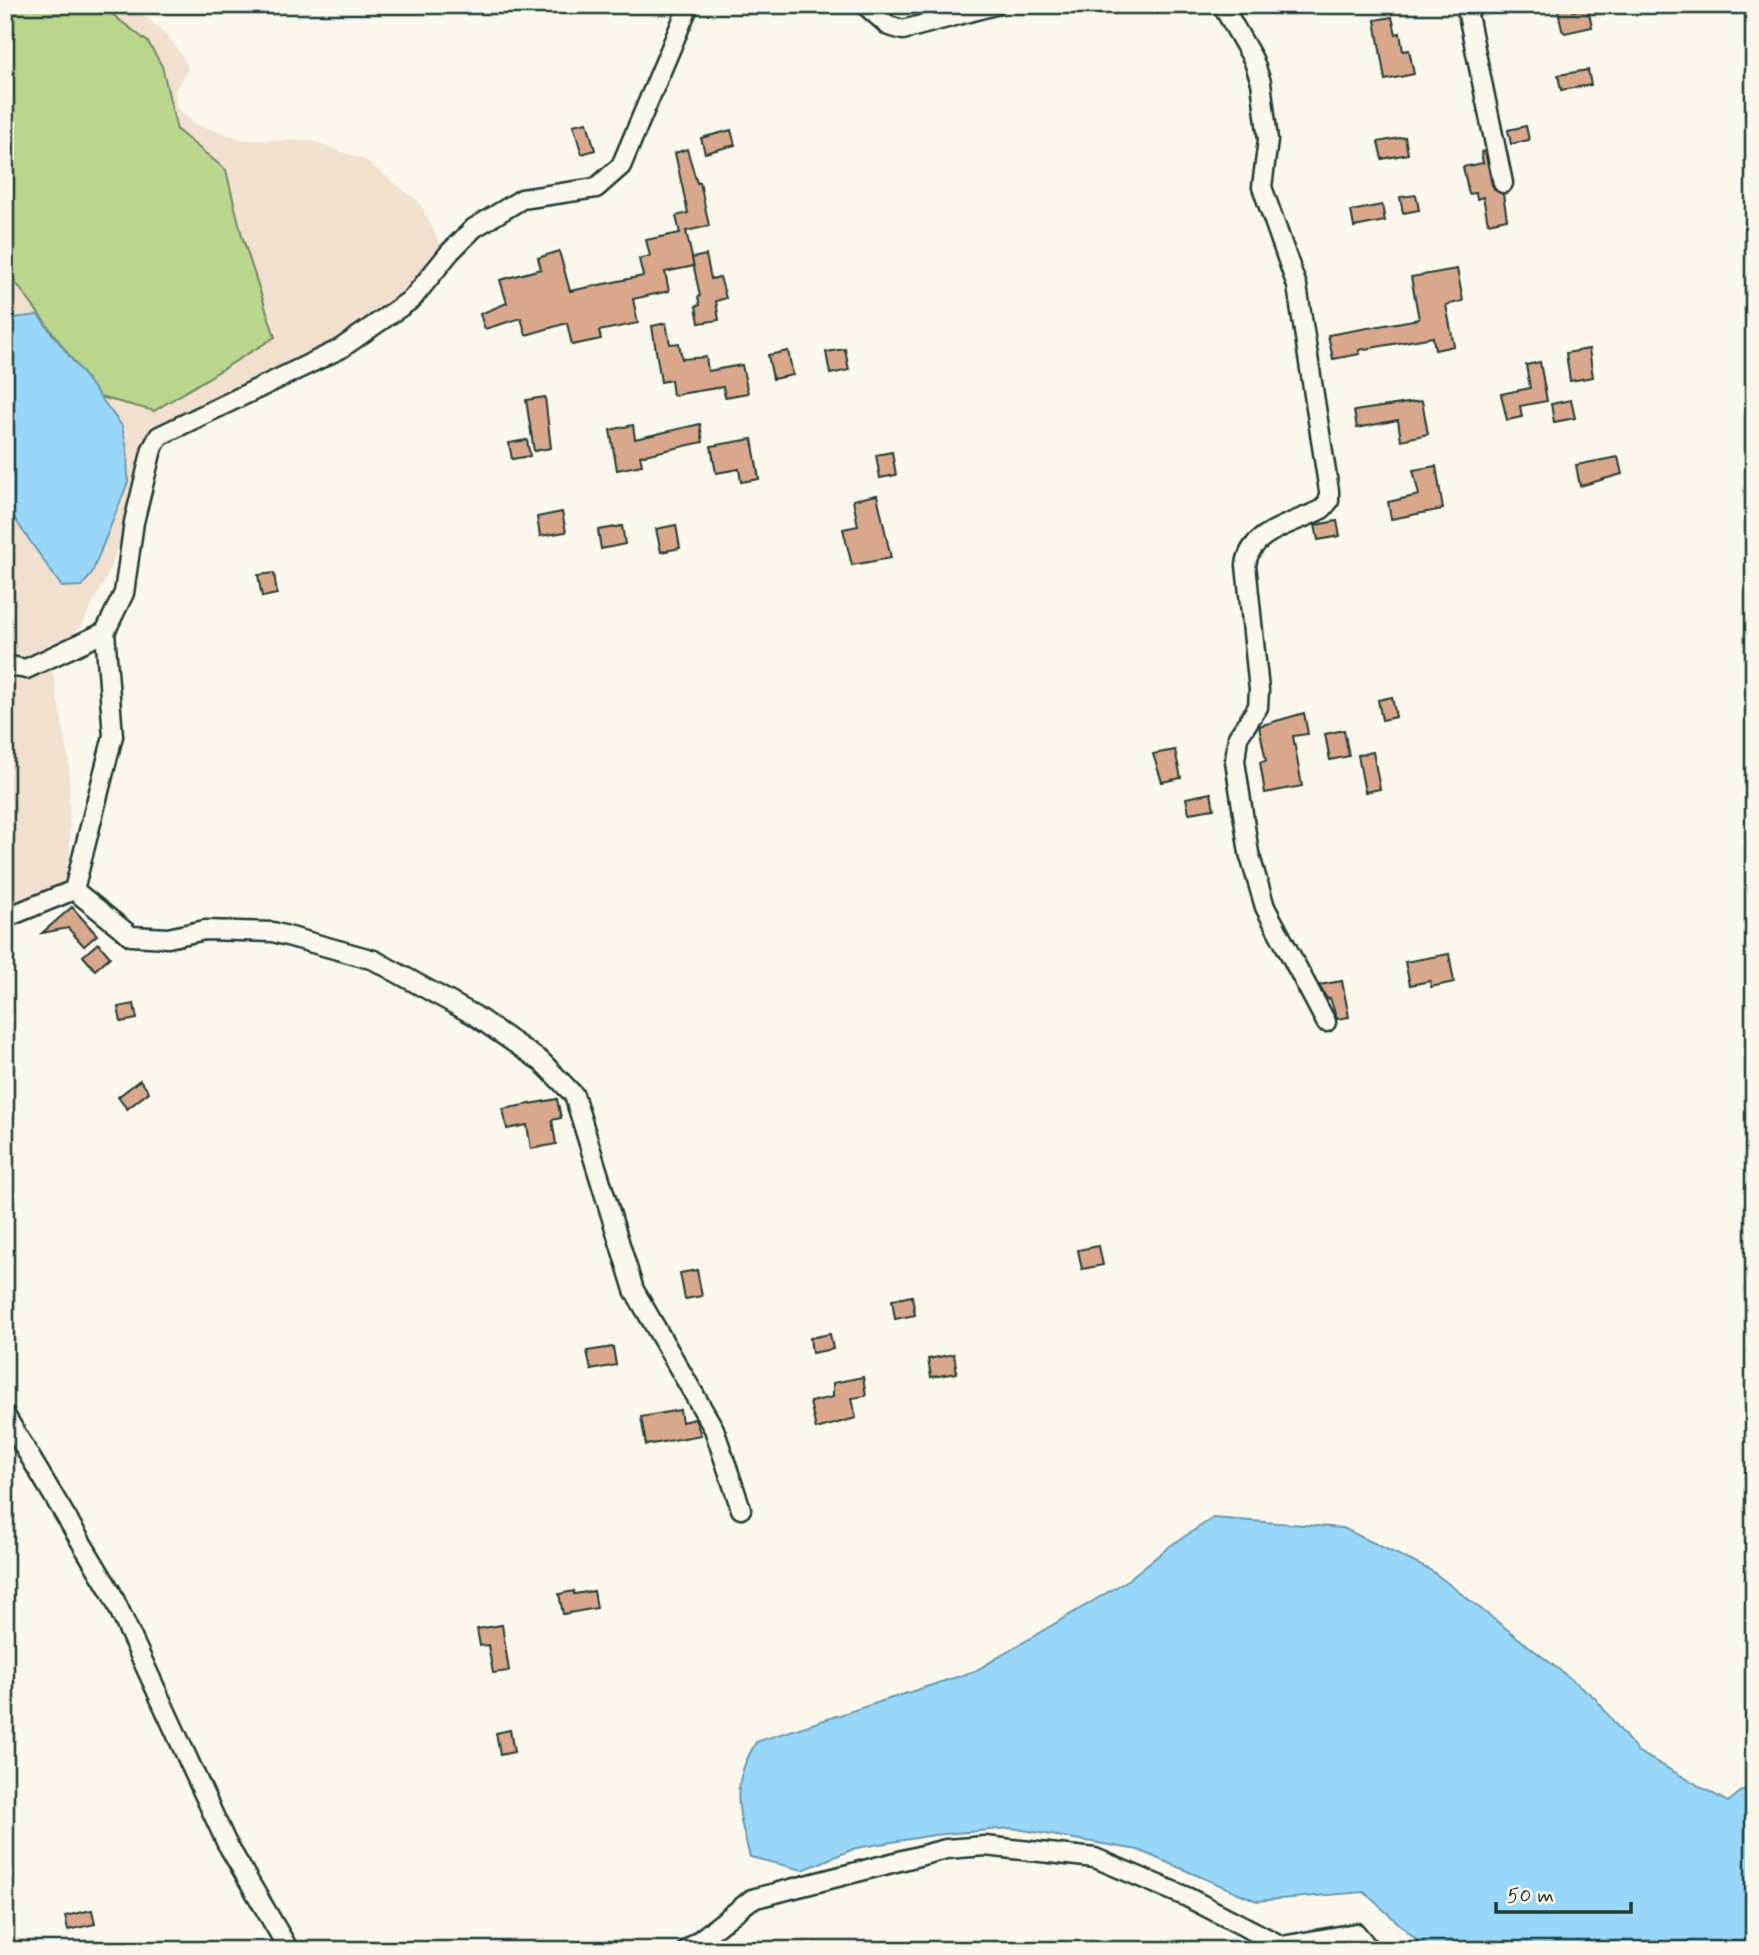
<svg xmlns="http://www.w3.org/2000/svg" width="1759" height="1955" viewBox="0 0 1759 1955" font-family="Mynerve,sans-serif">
	<rect width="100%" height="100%" fill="#fbf7ec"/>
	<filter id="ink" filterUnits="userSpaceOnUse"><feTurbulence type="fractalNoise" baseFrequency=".0143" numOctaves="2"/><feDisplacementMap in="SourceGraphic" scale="14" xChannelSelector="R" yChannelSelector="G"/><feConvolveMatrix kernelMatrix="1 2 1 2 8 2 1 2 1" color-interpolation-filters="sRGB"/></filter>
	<g filter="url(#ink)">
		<path fill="#f1dfcf" d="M5 5H132L170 38 187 64 188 70 175 90 176 106 195 124 245 140 312 141 365 160 419 202 443 249 408 297 337 345 162 430 106 579 81 626 50 658 69 760 70 887 5 914Z"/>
		<path fill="#bad58c" stroke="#6c8960" stroke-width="2" d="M5 5H100L148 42 162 66 177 130 226 170 242 236 275 337 154 411 100 397 5 268Z"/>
		<g fill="#99d7fa" stroke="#6899ab" stroke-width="2">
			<path d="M38 315 122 426 127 449 128 482 91 575 82 586 62 587 5 505V319Z"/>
			<path d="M1213 1518 1343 1528 1432 1571 1594 1697 1637 1751 1728 1802 1754 1781V1950H1428L1364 1892 1257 1901 1138 1850 1011 1828 934 1835 856 1848 803 1870 750 1857C738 1810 729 1787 756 1742L975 1671 1125 1582 1170 1546Z"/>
		</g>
		<g fill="#d9a78c" stroke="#1f3d34" stroke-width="2">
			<path d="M1573 7V11L1588 8 1592 27 1565 33 1562 30 1558 10Z"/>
			<path d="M1392 17 1396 34 1400 33 1403 51 1409 50 1414 74 1385 80 1375 20Z"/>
			<path d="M1588 70 1591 85 1561 90 1558 75Z"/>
			<path d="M587 122 595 150 582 154 573 125Z"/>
			<path d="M1526 126 1529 140 1511 144 1508 130Z"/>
			<path d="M731 130 735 145 705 153 701 138Z"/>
			<path d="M1405 137 1408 154 1382 159 1378 142Z"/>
			<path d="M687 149 697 183 700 182 709 226 686 231 694 266 665 272 669 291 633 299 638 323 599 331 601 339 572 345 567 323 526 335 521 318 485 329 480 314 507 303 500 280 541 269 538 258 559 251 570 291 643 276 639 259 650 256 646 240 680 233 676 216 688 213 675 153Z"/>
			<path d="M1485 151 1492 185 1503 194 1507 219 1488 223 1483 197 1477 199 1476 193 1469 194 1463 167 1483 163 1481 152Z"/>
			<path d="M1416 195 1419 210 1403 213 1400 197Z"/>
			<path d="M1382 205 1385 221 1354 227 1351 211Z"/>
			<path d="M706 255 711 279 720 277 726 298 716 301 719 320 699 323 696 306 700 305 698 297 700 296 692 258Z"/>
			<path d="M1457 269 1463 301 1446 305 1454 346 1435 350 1433 337 1359 350 1360 354 1333 359 1328 335 1419 319 1411 277Z"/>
			<path d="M666 323 670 344 679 343 682 359 706 357 708 371 742 365 748 393 725 397 723 387 673 395 671 380 661 382 652 326Z"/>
			<path d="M845 349 849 370 830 374 826 352Z"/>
			<path d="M1589 349 1593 377 1570 381 1566 353Z"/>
			<path d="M788 351 793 375 773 379 768 355Z"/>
			<path d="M1540 362 1547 401 1520 406 1522 417 1507 420 1501 394 1530 388 1526 365Z"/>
			<path d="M545 397 551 448 534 451 526 400Z"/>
			<path d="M1571 400 1575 418 1554 422 1551 404Z"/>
			<path d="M1422 401 1428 434 1401 440 1398 420 1357 428 1354 411Z"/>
			<path d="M700 424 703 442 640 456 642 465 617 470 610 430 633 425 635 439Z"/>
			<path d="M752 439 759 479 741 482 739 469 716 473 711 446Z"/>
			<path d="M527 440 530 456 512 459 509 443Z"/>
			<path d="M892 452 896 475 880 478 876 455Z"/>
			<path d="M1618 457 1622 474 1580 486 1576 465Z"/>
			<path d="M1436 466 1443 509 1391 519 1388 502 1419 495 1413 470Z"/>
			<path d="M877 495 891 558 852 565 843 529 858 526 853 500Z"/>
			<path d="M562 512 566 532 540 536 537 517Z"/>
			<path d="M1337 521 1340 536 1318 540 1315 525Z"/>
			<path d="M676 525 680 548 661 552 656 529Z"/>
			<path d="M622 526 625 544 601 549 598 530Z"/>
			<path d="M274 573 277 594 262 597 258 575Z"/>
			<path d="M1392 697 1396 717 1382 720 1378 700Z"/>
			<path d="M1304 713 1308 734 1293 736 1302 786 1265 793 1260 762 1266 761 1259 726Z"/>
			<path d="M1344 730 1349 756 1330 760 1325 734Z"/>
			<path d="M1175 750 1181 778 1162 782 1153 754Z"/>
			<path d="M1373 752 1380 789 1365 792 1358 755Z"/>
			<path d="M1211 793 1214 809 1189 813 1186 798Z"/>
			<path d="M72 907 97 935 84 946 68 928 42 933Z"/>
			<path d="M98 943 110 957 95 970 83 956Z"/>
			<path d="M1449 954 1454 982 1431 987 1430 981 1410 985 1405 962Z"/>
			<path d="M1342 981 1349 1017 1337 1019 1330 998 1327 999 1319 985Z"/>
			<path d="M134 1004 137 1019 121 1022 118 1007Z"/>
			<path d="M140 1080 149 1092 127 1109 118 1097Z"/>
			<path d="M557 1099 561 1118 552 1120 556 1144 531 1149 527 1125 507 1129 503 1109Z"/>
			<path d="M1099 1246 1103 1265 1082 1269 1078 1250Z"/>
			<path d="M697 1270 702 1296 685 1299 680 1273Z"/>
			<path d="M912 1296 915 1315 895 1319 892 1300Z"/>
			<path d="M830 1334 833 1349 812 1353 810 1338Z"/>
			<path d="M613 1347 616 1365 591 1370 587 1351Z"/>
			<path d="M954 1354 957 1373 931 1377 928 1359Z"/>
			<path d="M863 1377 866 1396 852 1398 856 1418 816 1429 810 1402 833 1397V1383Z"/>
			<path d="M680 1410 682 1422 695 1419 701 1435 646 1445 641 1417Z"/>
			<path d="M574 1591V1594L594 1591 597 1608 563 1614 559 1594Z"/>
			<path d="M502 1625 509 1671 493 1673 488 1645 480 1646 477 1629Z"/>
			<path d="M510 1730 514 1752 500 1755 496 1733Z"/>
			<path d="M92 1910 95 1924 68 1930 65 1916Z"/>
		</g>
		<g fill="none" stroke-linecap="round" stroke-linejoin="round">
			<defs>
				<g id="street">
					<path d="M865 5 889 26 903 30 995 5"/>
					<path d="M1222 5 1253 59 1261 82 1268 140 1262 187 1297 286 1329 491V501L1322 509C1295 524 1250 530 1246 565L1259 690 1258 707 1238 737 1235 761 1249 853 1265 907 1326 1022"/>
					<path d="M1466 5 1503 183"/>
					<path d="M5 665 26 669 105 632 124 593 134 522 152 449 159 436 340 349 412 299 450 252 474 228 522 199 596 188 621 166 689 5"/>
					<path d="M74 890 131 936 168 938 205 930 273 932 374 960 474 1015 542 1062 574 1095 634 1290 714 1429 741 1509"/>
					<path d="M5 918 74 890 113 736 105 632"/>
					<path d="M5 1415 111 1592 226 1842 289 1950"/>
					<path d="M687 1950 752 1899 946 1849 985 1846 1095 1858 1187 1897 1282 1946 1356 1933 1370 1950"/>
				</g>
			</defs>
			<use href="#street" stroke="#1f3d34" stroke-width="23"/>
			<use href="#street" stroke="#fbf7ec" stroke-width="18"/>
		</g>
	</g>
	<rect width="1759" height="1955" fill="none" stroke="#fbf7ec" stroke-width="28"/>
	<rect x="14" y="14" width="1731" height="1927" fill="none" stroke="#1f3d34" stroke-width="2.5" filter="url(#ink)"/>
	<path d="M1496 1902v10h135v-10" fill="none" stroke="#1f3d34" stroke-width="3.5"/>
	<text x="1507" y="1902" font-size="21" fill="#1f3d34" stroke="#fbf7ec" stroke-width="5" paint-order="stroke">50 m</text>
</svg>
